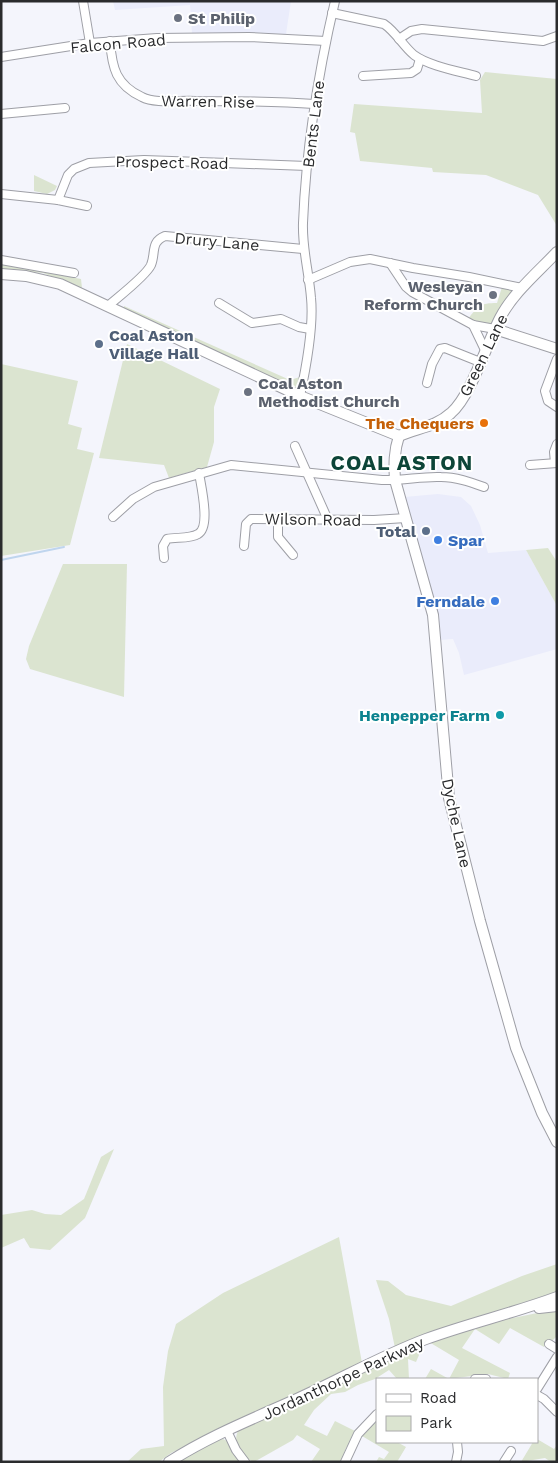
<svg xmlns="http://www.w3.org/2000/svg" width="558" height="1463" viewBox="0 0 558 1463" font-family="'Work Sans',sans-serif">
	<rect width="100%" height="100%" fill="#f4f5fc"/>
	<g fill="#eaecfb">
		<path d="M113 1H291L286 34 192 33 190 5 115 10Z"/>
		<path d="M438 494 461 497 471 506 480 525 488 553 526 550 557 606V649L464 675 459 653 453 639 440 640 404 497Z"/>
	</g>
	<g fill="#dbe4d0">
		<path d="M485 72 557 79V226L538 195 486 175 433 172 432 168 360 161 355 133 350 132 354 104 482 113 480 80Z"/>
		<path d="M34 175 57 186 55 190 47 194 34 191Z"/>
		<path d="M1 263 81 279 82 288 43 273 1 270Z"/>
		<path d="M502 287 508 288 512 291 491 326H482L468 319C478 306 480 303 497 303Z"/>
		<path d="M124 306 290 380 300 377V384L296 389 195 344 124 308Z"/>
		<path d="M127 344 220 389 214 407V442L207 467 169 478 164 465 99 458Z"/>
		<path d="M1 364 78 381 68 424 82 428 77 449 94 453 70 545 1 556Z"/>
		<path d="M548 548 557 562V606L526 550Z"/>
		<path d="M63 564H127L124 697 30 669 26 659 29 646Z"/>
		<path d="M114 1149 85 1218 50 1250 30 1248 24 1238 1 1248V1215L32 1210 45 1214 61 1215 84 1199 101 1157Z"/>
		<path d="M339 1237 362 1363 232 1423 171 1453 159 1462H127L141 1449 164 1446 163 1387 168 1351 176 1324 223 1293Z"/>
		<path d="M557 1264 556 1292 464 1322 395 1348 389 1319 376 1280 388 1281 406 1295 451 1306 522 1276Z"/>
		<path d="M552 1310 557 1311V1336L552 1341 549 1340 544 1347 510 1328 499 1344 475 1329 462 1348 510 1373 508 1379 488 1374 448 1379H425L431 1369 449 1379 459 1360 429 1342 474 1326Z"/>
		<path d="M418 1348 419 1355 416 1362 408 1359 409 1379H397L389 1370 375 1379 358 1385 345 1392 331 1394 314 1410 304 1425 327 1436 335 1421 357 1432 346 1448 341 1462H311L320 1449 297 1435 293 1440 254 1462C242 1458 232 1443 238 1431L394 1357Z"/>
		<path d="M377 1419V1442H397L406 1447 397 1462H376L379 1457 384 1459 389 1452 362 1436Z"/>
		<path d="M223 1439 229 1442 240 1462H177C191 1453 207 1442 223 1439Z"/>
		<path d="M537 1439 554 1449 557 1445V1462H551L545 1458 521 1462 533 1442H537Z"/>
	</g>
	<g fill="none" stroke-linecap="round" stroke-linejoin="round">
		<path stroke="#bfd5ee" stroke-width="2" d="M1 560 64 547"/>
		<defs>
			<g id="street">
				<path d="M83 1 90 43"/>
				<path d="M332 13 384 24C396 32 403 46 414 55 429 66 458 71 476 76"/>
				<path d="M399 39 411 31 422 29 543 41 557 36"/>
				<path d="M110 41C112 68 116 85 142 97 155 104 180 100 195 101 235 101 274 101 314 104"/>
				<path d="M1 57 90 43 157 38 249 37 326 41"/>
				<path d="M363 76 411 73 417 69 420 59"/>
				<path d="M1 114 65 108"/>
				<path d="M1 194 58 200 87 206"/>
				<path d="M58 200 68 175 74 169 89 163 144 160 307 166"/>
				<path d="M1 260 74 273"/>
				<path d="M390 263 406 287 412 292 473 325 495 329"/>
				<path d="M308 280 350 262 370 259 413 268 469 277 522 288"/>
				<path d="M219 303 252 323 281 319 299 327 310 329"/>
				<path d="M108 306C118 297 146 276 151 265 156 253 150 242 165 236L303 249"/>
				<path d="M473 325 485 350"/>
				<path d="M557 359 545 391 548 401 557 407"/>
				<path d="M427 383 432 364 440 349 445 348 480 362"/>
				<path d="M300 396C306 368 314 327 311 298 309 272 302 249 303 223 306 148 318 74 335 1"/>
				<path d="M295 446 328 520"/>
				<path d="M555 463 554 452 557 444"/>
				<path d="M530 465 557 463"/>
				<path d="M113 517 133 499 154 487 231 465 382 480C402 481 422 476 441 477 456 477 470 482 484 487"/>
				<path d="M278 519V537L293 555"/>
				<path d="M244 546 246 524 251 519 374 520 406 518"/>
				<path d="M164 558 163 546 167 539C176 537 190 539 198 534 211 527 201 486 199 473"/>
				<path d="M549 1344 557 1349"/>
				<path d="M475 1379H486"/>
				<path d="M537 1389 557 1357"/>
				<path d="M537 1395 544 1399 557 1412"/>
				<path d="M227 1431 236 1450 245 1462"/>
				<path d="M345 1462 358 1434 377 1414"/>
				<path d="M456 1462 458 1452 457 1442"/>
				<path d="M504 1462 511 1451"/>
			</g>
			<g id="secondary">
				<path d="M1 274 26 276 60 284 300 396 399 436"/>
				<path d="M495 329 557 349"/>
				<path d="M399 436C394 451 394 464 395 480L433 615 449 798 480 921 516 1048 542 1113 557 1142"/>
				<path d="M399 436C417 428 436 427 451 413 471 396 487 343 500 318 513 293 537 273 557 252"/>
				<path d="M539 1308 557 1306"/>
				<path d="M169 1462C209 1436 255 1418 299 1398 341 1379 383 1355 426 1339 470 1323 514 1313 557 1297"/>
			</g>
		</defs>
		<use href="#street" stroke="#9e9fa6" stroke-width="10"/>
		<use href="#secondary" stroke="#9e9fa6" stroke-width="12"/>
		<use href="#street" stroke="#fff" stroke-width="8"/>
		<use href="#secondary" stroke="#fff" stroke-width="10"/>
	</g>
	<g fill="#6b7280" stroke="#fff" stroke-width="2">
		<circle cx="178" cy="18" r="5"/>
		<circle cx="493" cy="295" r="5"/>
		<circle cx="248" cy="392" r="5"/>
	</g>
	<g fill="#5c6f8a" stroke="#fff" stroke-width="2">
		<circle cx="99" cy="344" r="5"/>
		<circle cx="426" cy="531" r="5"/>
	</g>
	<circle fill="#e8710a" stroke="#fff" stroke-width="2" cx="484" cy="423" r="5"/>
	<g fill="#3f7fe0" stroke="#fff" stroke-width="2">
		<circle cx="438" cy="540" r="5"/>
		<circle cx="495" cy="601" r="5"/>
	</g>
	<circle fill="#0f9aa8" stroke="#fff" stroke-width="2" cx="500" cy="715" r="5"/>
	<g text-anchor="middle" stroke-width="4" stroke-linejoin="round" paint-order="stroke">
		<g font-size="16" font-weight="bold" fill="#5b616d" stroke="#fff" text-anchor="start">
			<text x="188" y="24">St Philip</text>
			<text x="483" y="292" text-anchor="end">Wesleyan<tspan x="483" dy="18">Reform Church</tspan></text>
			<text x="258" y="389">Coal Aston<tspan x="258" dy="18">Methodist Church</tspan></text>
		</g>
		<g font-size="16" fill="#2a2b2d" stroke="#fff">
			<text transform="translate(118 43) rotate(-5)" y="6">Falcon Road</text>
			<text transform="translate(208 101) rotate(1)" y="6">Warren Rise</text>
			<text transform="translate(313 124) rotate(-83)" y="6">Bents Lane</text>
			<text transform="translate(172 162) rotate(1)" y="6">Prospect Road</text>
			<text transform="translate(217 241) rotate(5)" y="6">Drury Lane</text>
			<text transform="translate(483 355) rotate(-64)" y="6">Green Lane</text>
			<text transform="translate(313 519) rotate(1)" y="6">Wilson Road</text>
			<text transform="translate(457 823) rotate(78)" y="6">Dyche Lane</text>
			<text transform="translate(343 1378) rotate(-25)" y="6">Jordanthorpe Parkway</text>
		</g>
		<g font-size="16" font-weight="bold" fill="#4e5e75" stroke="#fff" text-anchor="start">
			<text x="109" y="341">Coal Aston<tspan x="109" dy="18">Village Hall</tspan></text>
			<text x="416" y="537" text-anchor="end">Total</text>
		</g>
		<g font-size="16" font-weight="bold" fill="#c56008" stroke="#fff" text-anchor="end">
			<text x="474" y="429">The Chequers</text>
		</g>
		<g font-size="16" font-weight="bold" fill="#366cbe" stroke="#fff" text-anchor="start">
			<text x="448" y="546">Spar</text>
			<text x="485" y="607" text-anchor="end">Ferndale</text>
		</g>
		<g font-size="16" font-weight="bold" fill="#0d838f" stroke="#fff" text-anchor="end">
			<text x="490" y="721">Henpepper Farm</text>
		</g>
		<g font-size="21" font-weight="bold" letter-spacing="1" fill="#0d4538" stroke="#fff">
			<text x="402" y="470">COAL ASTON</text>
		</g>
	</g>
	<rect width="558" height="1463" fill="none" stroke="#2a2b2d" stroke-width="5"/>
	<rect x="376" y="1378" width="162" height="65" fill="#ffffff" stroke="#aaaaab"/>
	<rect x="386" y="1394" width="25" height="8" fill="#ffffff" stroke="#aaaaab"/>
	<text x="420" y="1403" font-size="15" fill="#2a2b2d">Road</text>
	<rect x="386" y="1416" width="25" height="15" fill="#dbe4d0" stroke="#aaaaab"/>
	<text x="420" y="1428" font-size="15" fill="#2a2b2d">Park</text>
</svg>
